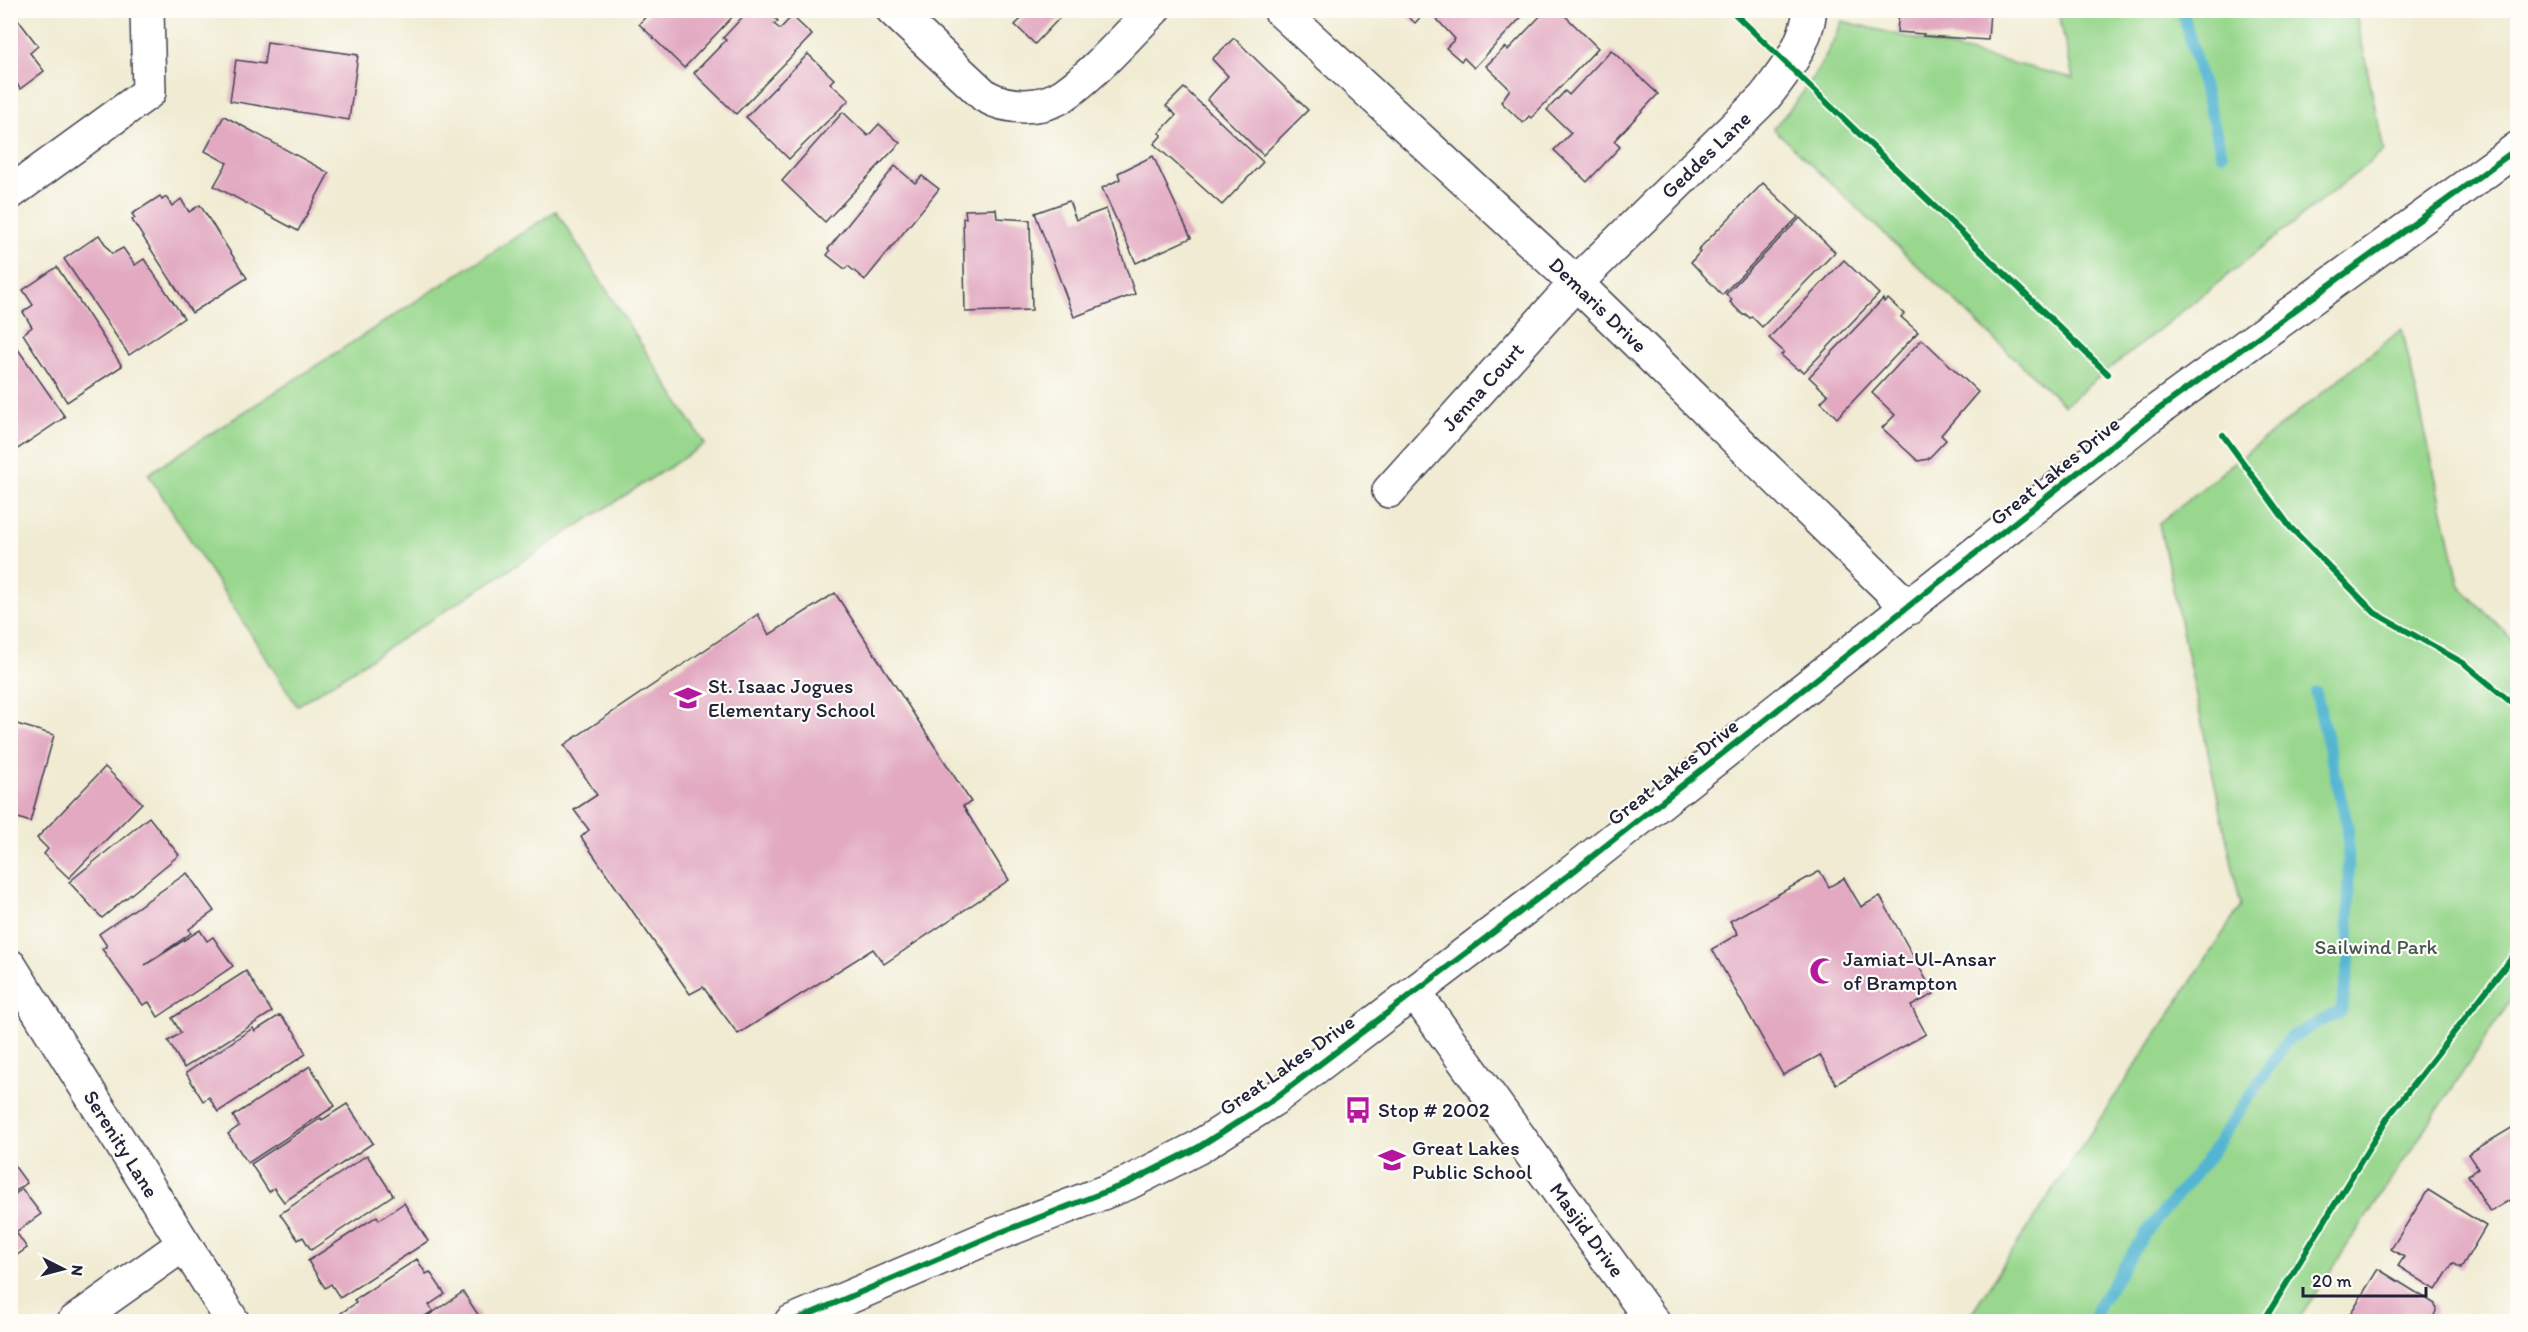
<svg xmlns="http://www.w3.org/2000/svg" width="2528" height="1332" viewBox="0 0 2528 1332" font-family="Itim,sans-serif">
	<rect width="100%" height="100%" fill="#fdfcf7"/>
	<filter id="ink" filterUnits="userSpaceOnUse"><feTurbulence type="fractalNoise" baseFrequency=".0167" numOctaves="2"/><feDisplacementMap in="SourceGraphic" scale="12" xChannelSelector="R" yChannelSelector="G"/><feConvolveMatrix kernelMatrix="1 2 1 2 8 2 1 2 1" color-interpolation-filters="sRGB"/></filter>
	<filter id="wash" filterUnits="userSpaceOnUse"><feTurbulence type="fractalNoise" baseFrequency=".008" numOctaves="4" result="noise"/><feDisplacementMap in="SourceGraphic" scale="24" xChannelSelector="R" yChannelSelector="G"/><feGaussianBlur stdDeviation="1.35" result="paint"/><feColorMatrix in="noise" values="0 0 0 0 0 0 0 0 0 0 0 0 0 0 0 0 0 1.4 0 .05"/><feComposite in="paint" operator="in"/></filter>
	<g filter="url(#wash)">
		<rect width="100%" height="100%" fill="#f0ebd2"/>
		<g fill="#98d78d" stroke="#5d7c64" stroke-width="1.5">
			<path d="M2355 10 2384 151 2064 405 1773 128C1804 96 1825 63 1842 21L2073 78 2058 11Z"/>
			<path d="M556 211 705 444 297 706 148 474Z"/>
			<path d="M2402 329 2460 587 2517 644V991L2297 1321H1966L2241 906 2159 523Z"/>
		</g>
		<g fill="none" stroke-linecap="round" stroke-linejoin="round">
			<g stroke="#53b5d2" stroke-width="12">
				<path d="M2182 10 2222 154"/>
				<path d="M2094 1322 2099 1305 2144 1235 2205 1162 2289 1038 2341 1011 2349 963 2348 829 2316 693"/>
			</g>
		</g>
		<g id="blocks">
			<g fill="#e2a9c1">
				<path d="M652 10H739L684 68 639 24Z"/>
				<path d="M749 10H767L778 21 774 24 780 29 792 16 812 35 736 114 694 73 726 40 723 38Z"/>
				<path d="M1024 10H1067L1035 44 1015 25 1027 13Z"/>
				<path d="M1401 10H1427L1415 23Z"/>
				<path d="M1435 10H1528L1474 68 1464 58 1461 61 1446 48 1455 39 1432 14Z"/>
				<path d="M1546 10H1559L1598 48 1531 118 1529 116 1523 123 1501 102 1510 89 1486 66 1505 47 1508 50Z"/>
				<path d="M1899 10H1990L1988 40 1923 36 1924 34 1897 32Z"/>
				<path d="M13 13 38 46 30 53 44 71 20 89 17 84 10 88V15Z"/>
				<path d="M1234 38 1308 110 1263 155 1207 100 1228 76 1212 59Z"/>
				<path d="M267 42 358 55 349 120 230 101 236 60 264 64Z"/>
				<path d="M1611 50 1658 94 1614 141 1620 147 1587 182 1554 150 1571 133 1547 110 1565 91 1569 95Z"/>
				<path d="M808 54 834 79 830 83 849 100 789 159 746 117Z"/>
				<path d="M1184 88 1263 162 1222 205 1154 144 1162 135 1159 133 1176 115 1166 106Z"/>
				<path d="M843 112 868 136 879 124 900 143 825 222 782 181Z"/>
				<path d="M224 116 329 173 298 231 214 186 227 163 205 151Z"/>
				<path d="M1153 156 1191 238 1136 263 1102 188 1120 179 1118 173Z"/>
				<path d="M895 166 915 183 922 176 939 189 865 280 848 266 845 269 827 255 830 251 828 249Z"/>
				<path d="M1763 183 1798 217 1722 295 1691 262 1700 252 1698 250Z"/>
				<path d="M160 196 162 200 166 197 172 206 181 199 189 212 200 205 247 278 192 313 132 220 135 218 132 214Z"/>
				<path d="M1069 201 1076 220 1106 209 1135 294 1074 317 1035 213Z"/>
				<path d="M996 209 997 218 1030 220 1032 310 965 312 963 218H966L965 210Z"/>
				<path d="M1800 218 1835 252 1762 327 1752 317 1750 318 1745 314 1743 315 1730 302 1732 300 1726 294Z"/>
				<path d="M99 235 112 254 123 248 135 265 144 259 184 318 129 355 64 259Z"/>
				<path d="M1844 260 1879 294 1804 372 1799 369 1798 370 1781 355 1784 352 1769 338Z"/>
				<path d="M57 267 122 366 67 402 23 334 32 327 23 312 33 305 23 290Z"/>
				<path d="M1883 299 1884 302 1888 299 1904 314 1901 317 1918 332 1837 418 1821 402 1828 395 1809 377Z"/>
				<path d="M1922 339 1978 392 1941 435 1946 440 1928 459 1918 461 1882 428 1895 415 1872 393Z"/>
				<path d="M15 345 65 417 10 454V348Z"/>
				<path d="M835 593 971 802 963 806 1009 880 884 964 873 949 738 1034 703 987 690 994 581 837 589 830 574 810 597 795 564 745 758 614 769 635Z"/>
				<path d="M10 722 54 735 30 822 10 815Z"/>
				<path d="M105 767 142 803 69 878 44 854 48 849 37 838Z"/>
				<path d="M149 817 179 855 102 918 69 882Z"/>
				<path d="M1820 871 1829 887 1844 878 1861 907 1880 896 1934 994 1911 1006 1926 1034 1836 1084 1820 1055 1783 1075 1712 949 1738 934 1730 921Z"/>
				<path d="M187 873 214 911 189 929 191 933 145 965 200 930 207 941 213 937 233 966 158 1017 149 1002 143 1005 124 980 102 949 107 946 99 934Z"/>
				<path d="M246 971 272 1012 184 1068 168 1041 181 1033 172 1018Z"/>
				<path d="M280 1015 294 1031 306 1054 218 1112 209 1097 203 1101 186 1073 253 1028 255 1031Z"/>
				<path d="M310 1066 335 1106 248 1163 228 1134 239 1126 233 1116Z"/>
				<path d="M347 1104 373 1143 284 1202 274 1188 269 1192 251 1164 321 1118 322 1120Z"/>
				<path d="M2518 1124V1195L2490 1212 2468 1175 2478 1169 2468 1154Z"/>
				<path d="M367 1155 393 1195 311 1250 303 1237 298 1240 280 1214Z"/>
				<path d="M10 1160 27 1183 10 1195Z"/>
				<path d="M22 1189 41 1214 16 1232 27 1248 10 1260V1198Z"/>
				<path d="M2428 1190 2486 1226 2461 1268 2453 1263 2436 1290 2398 1266 2404 1257 2391 1249Z"/>
				<path d="M404 1203 428 1241 340 1298 331 1284 325 1288 308 1261 377 1216 379 1220Z"/>
				<path d="M417 1259 426 1274 430 1272 445 1294 429 1305 433 1311 416 1322H347L341 1313 356 1303 354 1300Z"/>
				<path d="M2378 1269 2435 1304 2436 1311 2431 1322H2345Z"/>
				<path d="M463 1292 483 1322H419Z"/>
			</g>
		</g>
	</g>
	<g filter="url(#ink)">
		<use href="#blocks" fill-opacity="0" stroke="#414052" stroke-width="1.5"/>
		<g fill="none" stroke-linecap="round" stroke-linejoin="round">
			<defs>
				<g id="street">
					<path d="M893 10 985 96C1008 109 1042 110 1065 94 1095 73 1126 37 1153 10"/>
					<path d="M1280 10 1576 283 1909 608"/>
					<path d="M10 193 149 92 147 10"/>
					<path d="M1389 491 1576 283 1764 98C1785 71 1806 45 1810 10"/>
					<path d="M10 966 233 1322"/>
					<path d="M1415 993 1653 1322"/>
					<path d="M74 1322 184 1244"/>
				</g>
				<path id="secondary" d="M791 1322 994 1235 1128 1183 1197 1148 1274 1099 1570 874 2144 420 2518 148"/>
			</defs>
			<use href="#street" stroke="#414052" stroke-width="36"/>
			<use href="#secondary" stroke="#414052" stroke-width="36"/>
			<use href="#street" stroke="#fff" stroke-width="33"/>
			<use href="#secondary" stroke="#fff" stroke-width="33"/>
			<defs>
				<g id="cycleway">
					<path d="M1731 10 2108 374"/>
					<path d="M2223 435 2290 527 2375 613 2465 664 2518 708"/>
					<path d="M791 1322 994 1235 1128 1183 1197 1148 1274 1099 1570 874 2144 420 2518 148"/>
					<path d="M2263 1322 2388 1117 2518 950"/>
				</g>
			</defs>
			<use href="#cycleway" stroke="#fdfcf7" stroke-width="10"/>
			<use href="#cycleway" stroke="#00873e" stroke-width="6"/>
		</g>
	</g>
	<defs>
		<symbol id="school-bare" viewBox="-9 -9 18 18"><path d="M0-5L7-2L0 1L-7-2ZM-4 1L0 2.5L4 1V4Q0 6-4 4Z" fill="#b5179e" stroke="#fdfcf7" stroke-width="2.5" paint-order="stroke"/></symbol>
		<symbol id="mosque-bare" viewBox="-9 -9 18 18"><path d="M3.5-4.9A6 6 0 1 0 3.5 4.9A5 5 0 1 1 3.5-4.9Z" fill="#b5179e" stroke="#fdfcf7" stroke-width="2.5" paint-order="stroke"/></symbol>
		<symbol id="bus-bare" viewBox="-9 -9 18 18"><path d="M-5-6H5V4H4V6H2V4H-2V6H-4V4H-5ZM-3.5-4V0h7V-4ZM-3.5 1.2v1.5H-2V1.2ZM2 1.2v1.5H3.5V1.2Z" fill="#b5179e" stroke="#fdfcf7" stroke-width="2.5" paint-order="stroke"/></symbol>
	</defs>
	<g fill-rule="evenodd">
		<use href="#school-bare" x="669" y="679" width="38" height="38"/>
		<use href="#mosque-bare" x="1804" y="952" width="38" height="38"/>
		<use href="#bus-bare" x="1339" y="1091" width="38" height="38"/>
		<use href="#school-bare" x="1373" y="1141" width="38" height="38"/>
	</g>
	<g text-anchor="middle" stroke-width="4.5" stroke-linejoin="round" paint-order="stroke">
		<g font-size="21" fill="#22223b" stroke="#fdfcf7">
			<text transform="translate(1706 155) rotate(-44)" y="7">Geddes Lane</text>
			<text transform="translate(1598 305) rotate(44)" y="7">Demaris Drive</text>
			<text transform="translate(1483 387) rotate(-48)" y="7">Jenna Court</text>
			<text transform="translate(2055 471) rotate(-39)" y="7">Great Lakes Drive</text>
			<text transform="translate(1673 772) rotate(-38)" y="7">Great Lakes Drive</text>
			<text transform="translate(1287 1065) rotate(-35)" y="7">Great Lakes Drive</text>
			<text transform="translate(121 1144) rotate(58)" y="7">Serenity Lane</text>
			<text transform="translate(1587 1230) rotate(54)" y="7">Masjid Drive</text>
		</g>
		<g font-size="21" fill="#22223b" stroke="#fdfcf7" text-anchor="start">
			<text x="708" y="693">St. Isaac Jogues<tspan x="708" dy="24">Elementary School</tspan></text>
			<text x="1843" y="966">Jamiat-Ul-Ansar<tspan x="1843" dy="24">of Brampton</tspan></text>
			<text x="1378" y="1117">Stop # 2002</text>
			<text x="1412" y="1155">Great Lakes<tspan x="1412" dy="24">Public School</tspan></text>
		</g>
		<g font-size="21" fill="#455854" stroke="#fdfcf7">
			<text x="2376" y="954">Sailwind Park</text>
		</g>
	</g>
	<rect width="2528" height="1332" fill="none" stroke="#fdfcf7" stroke-width="36"/>
	<g transform="translate(63 1269) rotate(96)" stroke="#fdfcf7" stroke-width="4.5" paint-order="stroke">
	<path d="M0-4.5L10 22L0 15L-10 22Z" fill="#22223b"/>
	<text y="-9" font-size="16" font-weight="bold" text-anchor="middle" fill="#22223b">N</text>
	</g>
	<path d="M2303 1287v9h123v-9" fill="none" stroke="#22223b" stroke-width="3"/>
	<text x="2312" y="1287" font-size="18" fill="#22223b" stroke="#fdfcf7" stroke-width="4.5" paint-order="stroke">20 m</text>
</svg>
